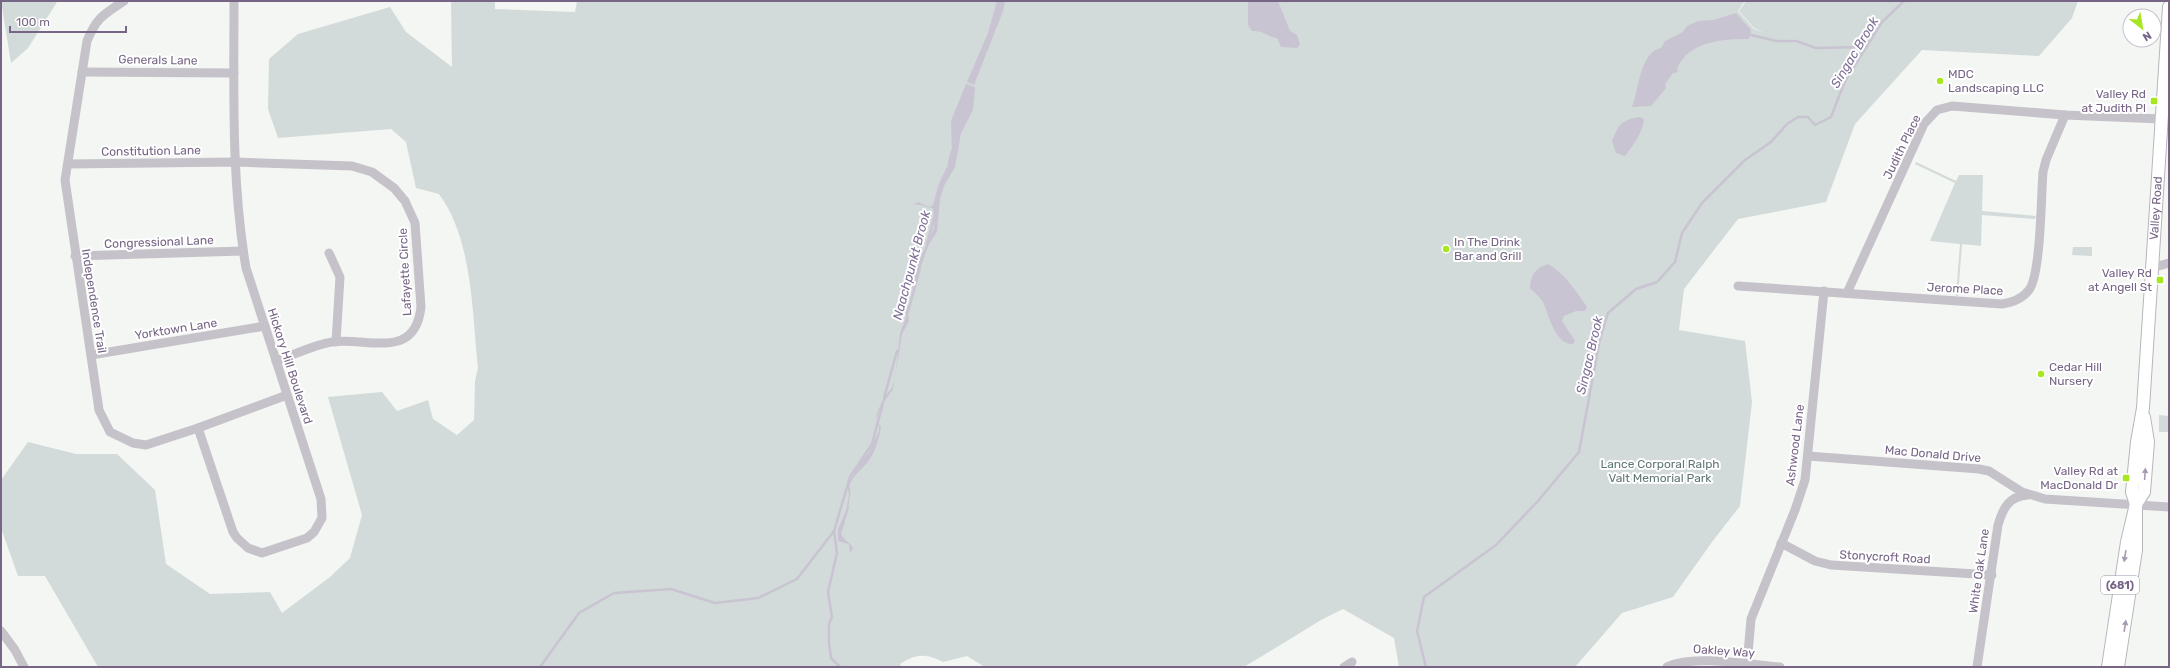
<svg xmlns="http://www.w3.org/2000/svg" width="2170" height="668" viewBox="0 0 2170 668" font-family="Rubik,sans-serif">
	<rect width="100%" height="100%" fill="#f3f6f3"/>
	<g fill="#d2dbd9">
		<path d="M1 1 57 2 28 48 11 63Z"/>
		<path d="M451 1H495V9L575 12 577 1H1745L1738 11 1754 29 1762 32 1754 28 1739 11 1746 1H2078L2072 18 2039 56 1922 50 1855 124 1826 202 1738 219 1684 289 1679 330 1745 341 1752 402 1740 506 1712 542 1673 597 1622 613 1575 667H1399L1394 638 1343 609 1321 620 1244 667H985L967 656 943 662C925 653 916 654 900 664L901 667H98L45 576H18L1 528V480L28 442 76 454H117L155 490 166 564 210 594 270 592 282 613 330 577 350 558 362 515 328 397 382 392 397 411 428 400 433 419 457 435 474 420 475 381 478 368C472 313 473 240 439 194L416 188 406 142 391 129 278 138 268 109 269 59 298 34 390 7 406 32 452 67Z"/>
		<path d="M1916 162 1956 181 1959 175H1983L1982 211 2036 216 2035 219 1982 215 1981 246 1962 244 1958 296H1956L1960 244 1930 241 1955 183 1915 164Z"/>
		<path d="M2073 247H2092V256L2072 255Z"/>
		<path d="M2159 415 2169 416V432H2159Z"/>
	</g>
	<g fill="#c9c4d1">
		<path d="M997 1H1005L1003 11 974 85 967 82 988 33Z"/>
		<path d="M1248 1H1278L1290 31 1297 35 1300 44 1297 48 1281 47 1277 38C1268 37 1263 30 1252 31L1248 25Z"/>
		<path d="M1736 13 1751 30 1749 39C1723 39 1688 41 1677 69L1678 72 1673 73 1665 84 1666 88 1651 106 1632 107C1639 91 1639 53 1661 48L1665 41 1683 32 1687 26 1698 21 1714 20Z"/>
		<path d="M966 84 975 87 973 110 961 133 955 167 944 186 940 199 937 232 929 244 907 304 909 321 902 334 893 389 881 406 876 421 881 427C879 439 875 454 866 464 859 472 853 476 849 486 853 494 847 502 849 508L841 534C844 541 850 542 853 548L850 553 849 544 838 541V529L846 511 849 495 847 485 861 462 869 452 879 431V426L876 423 877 413 884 397 892 388 895 378 900 333 906 317 905 308 909 292 915 277 914 272 934 228 933 208C926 208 921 203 913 205L918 202 929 207 933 205 938 186 952 156 951 121Z"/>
		<path d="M1640 117 1644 119C1643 132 1633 146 1625 156L1616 153 1612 141C1619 124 1621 120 1640 117Z"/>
		<path d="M1548 264C1564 273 1577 292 1587 307L1585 311H1576L1564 316 1562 321 1575 341 1573 344C1555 345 1549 315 1543 302 1540 297 1534 292 1530 288 1530 276 1536 267 1548 264Z"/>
	</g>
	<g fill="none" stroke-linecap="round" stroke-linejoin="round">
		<g stroke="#c9c4d1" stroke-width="2.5">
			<path d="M1751 35 1776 41H1796L1816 48 1866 47"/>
			<path d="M949 163 952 151"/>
			<path d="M927 244 934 218"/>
			<path d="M908 312 920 268"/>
			<path d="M884 398 897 351"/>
			<path d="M834 531 837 553 828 592 832 617 829 624V643L831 658 840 667"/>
			<path d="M540 667 579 613 614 593 671 589 715 603 758 598 797 579 834 531 850 477 872 444 883 403"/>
			<path d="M1426 667 1417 631 1424 597 1496 545 1538 501 1579 452 1600 339 1608 313 1636 289 1657 282 1675 262 1682 233 1702 203 1745 160 1771 142 1787 124 1798 117H1808L1815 125 1831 117 1845 81 1870 41 1882 22 1904 1"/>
		</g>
		<defs>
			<g id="major">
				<path d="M2108 667 2127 542 2136 504 2144 492 2148 442 2144 417"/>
				<path id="s1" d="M2118 667 2136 550V504L2132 492 2137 442 2143 408 2169 7"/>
			</g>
		</defs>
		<use href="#major" stroke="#b9b5bd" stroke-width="14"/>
		<g stroke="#c6c2c9" stroke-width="9">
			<path d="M124 1C103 15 97 17 87 41L65 180 99 410 110 432 133 443 146 445 198 428 287 395"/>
			<path d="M82 72 234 73"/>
			<path d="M68 164 235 162 352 166 372 172 394 188 405 201 415 223 421 307C415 361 368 337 332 342 313 345 294 355 276 361"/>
			<path d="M329 253 340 277 336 342"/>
			<path d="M75 256 243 251"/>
			<path d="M2151 268 2169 263"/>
			<path d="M1738 286 2002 304C2013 302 2022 299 2029 290 2041 274 2041 196 2043 172L2046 160 2065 115"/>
			<path d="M1847 293 1924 124 1937 110 1952 106 2065 115 2161 119"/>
			<path d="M91 355 265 326"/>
			<path d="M198 428 233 532 237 538 248 548 262 553 307 538 314 532 322 518 321 499 246 268C231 180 234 90 234 1"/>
			<path d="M1808 456 1979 469 1989 471 2022 492 2045 499 2169 507"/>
			<path d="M1781 543 1815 561 1831 565 1992 575"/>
			<path d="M1 631 15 650 24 667"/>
			<path d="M1747 665 1751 619 1795 510 1805 480 1824 291"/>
			<path d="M1344 667 1352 662"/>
			<path d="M1667 667C1692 654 1751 665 1780 667"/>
			<path d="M1977 667 1998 525C2003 508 2009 496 2028 495"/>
		</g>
		<use href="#major" stroke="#fff" stroke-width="12"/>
	</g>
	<defs><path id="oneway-solid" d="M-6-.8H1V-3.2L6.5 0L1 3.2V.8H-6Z"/></defs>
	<g fill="#a69bb0">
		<use href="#oneway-solid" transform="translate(2145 474) rotate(-86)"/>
		<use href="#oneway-solid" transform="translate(2125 556) rotate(99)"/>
		<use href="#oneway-solid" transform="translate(2125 626) rotate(-81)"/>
	</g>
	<g fill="#a7e722" stroke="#fff" stroke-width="1.5">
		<circle cx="1940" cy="81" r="4"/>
		<rect x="2150" y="97" width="8" height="8" rx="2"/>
		<circle cx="1446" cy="249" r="4"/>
		<rect x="2156" y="276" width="8" height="8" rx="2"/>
		<circle cx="2041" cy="374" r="4"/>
		<rect x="2122" y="474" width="8" height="8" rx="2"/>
	</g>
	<g text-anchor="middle" stroke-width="4" stroke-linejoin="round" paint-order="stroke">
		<rect fill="#fff" stroke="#9f93aa" stroke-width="1" x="2101" y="576" width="38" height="18" rx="3"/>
		<g font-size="11" font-weight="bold" fill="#766585">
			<text x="2120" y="589">(681)</text>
		</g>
		<g font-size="12" fill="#766585" stroke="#fff">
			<text transform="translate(158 60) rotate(1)" y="4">Generals Lane</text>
			<text transform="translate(1902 147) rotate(-64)" y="4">Judith Place</text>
			<text transform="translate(151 151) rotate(-1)" y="4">Constitution Lane</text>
			<text dy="4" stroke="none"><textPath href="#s1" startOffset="462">Valley Road</textPath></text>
			<text transform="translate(159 242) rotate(-2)" y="4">Congressional Lane</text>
			<text transform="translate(405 272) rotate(-93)" y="4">Lafayette Circle</text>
			<text transform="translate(1965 289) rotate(3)" y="4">Jerome Place</text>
			<text transform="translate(94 301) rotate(81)" y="4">Independence Trail</text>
			<text transform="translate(176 329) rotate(-9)" y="4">Yorktown Lane</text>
			<text transform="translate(290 366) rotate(72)" y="4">Hickory Hill Boulevard</text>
			<text transform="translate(1795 445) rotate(-83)" y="4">Ashwood Lane</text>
			<text transform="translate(1933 454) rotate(5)" y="4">Mac Donald Drive</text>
			<text transform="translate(1885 557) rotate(3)" y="4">Stonycroft Road</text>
			<text transform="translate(1979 571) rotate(-82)" y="4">White Oak Lane</text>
			<text transform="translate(1724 651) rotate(4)" y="4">Oakley Way</text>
		</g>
		<g font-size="12" fill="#766585" stroke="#fff" text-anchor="start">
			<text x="1948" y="78">MDC<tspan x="1948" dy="14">Landscaping LLC</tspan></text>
			<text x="2146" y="98" text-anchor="end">Valley Rd<tspan x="2146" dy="14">at Judith Pl</tspan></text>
			<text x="1454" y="246">In The Drink<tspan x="1454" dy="14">Bar and Grill</tspan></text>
			<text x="2152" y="277" text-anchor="end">Valley Rd<tspan x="2152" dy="14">at Angell St</tspan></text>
			<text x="2049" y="371">Cedar Hill<tspan x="2049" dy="14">Nursery</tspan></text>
			<text x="2118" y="475" text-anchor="end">Valley Rd at<tspan x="2118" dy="14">MacDonald Dr</tspan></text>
		</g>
		<g font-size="12" fill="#607774" stroke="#fff">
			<text x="1660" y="468">Lance Corporal Ralph<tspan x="1660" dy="14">Valt Memorial Park</tspan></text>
		</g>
		<g font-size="13" font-style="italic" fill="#7d6f96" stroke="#fff">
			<text transform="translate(1854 52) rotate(-59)" y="5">Singac Brook</text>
			<text transform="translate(911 265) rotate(-75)" y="5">Naachpunkt Brook</text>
			<text transform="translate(1589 355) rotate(-77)" y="5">Singac Brook</text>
		</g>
	</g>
	<rect width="2170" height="668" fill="none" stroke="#766585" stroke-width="4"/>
	<g transform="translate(2142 28) rotate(149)"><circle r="19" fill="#ffffff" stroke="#c8c1ce"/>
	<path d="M0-3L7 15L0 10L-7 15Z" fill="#a7e722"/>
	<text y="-6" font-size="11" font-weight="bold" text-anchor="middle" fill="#766585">N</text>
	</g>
	<path d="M10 26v6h116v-6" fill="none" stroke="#766585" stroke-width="2"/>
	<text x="16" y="26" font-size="12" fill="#766585" stroke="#ffffff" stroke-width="3" paint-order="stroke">100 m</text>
</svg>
